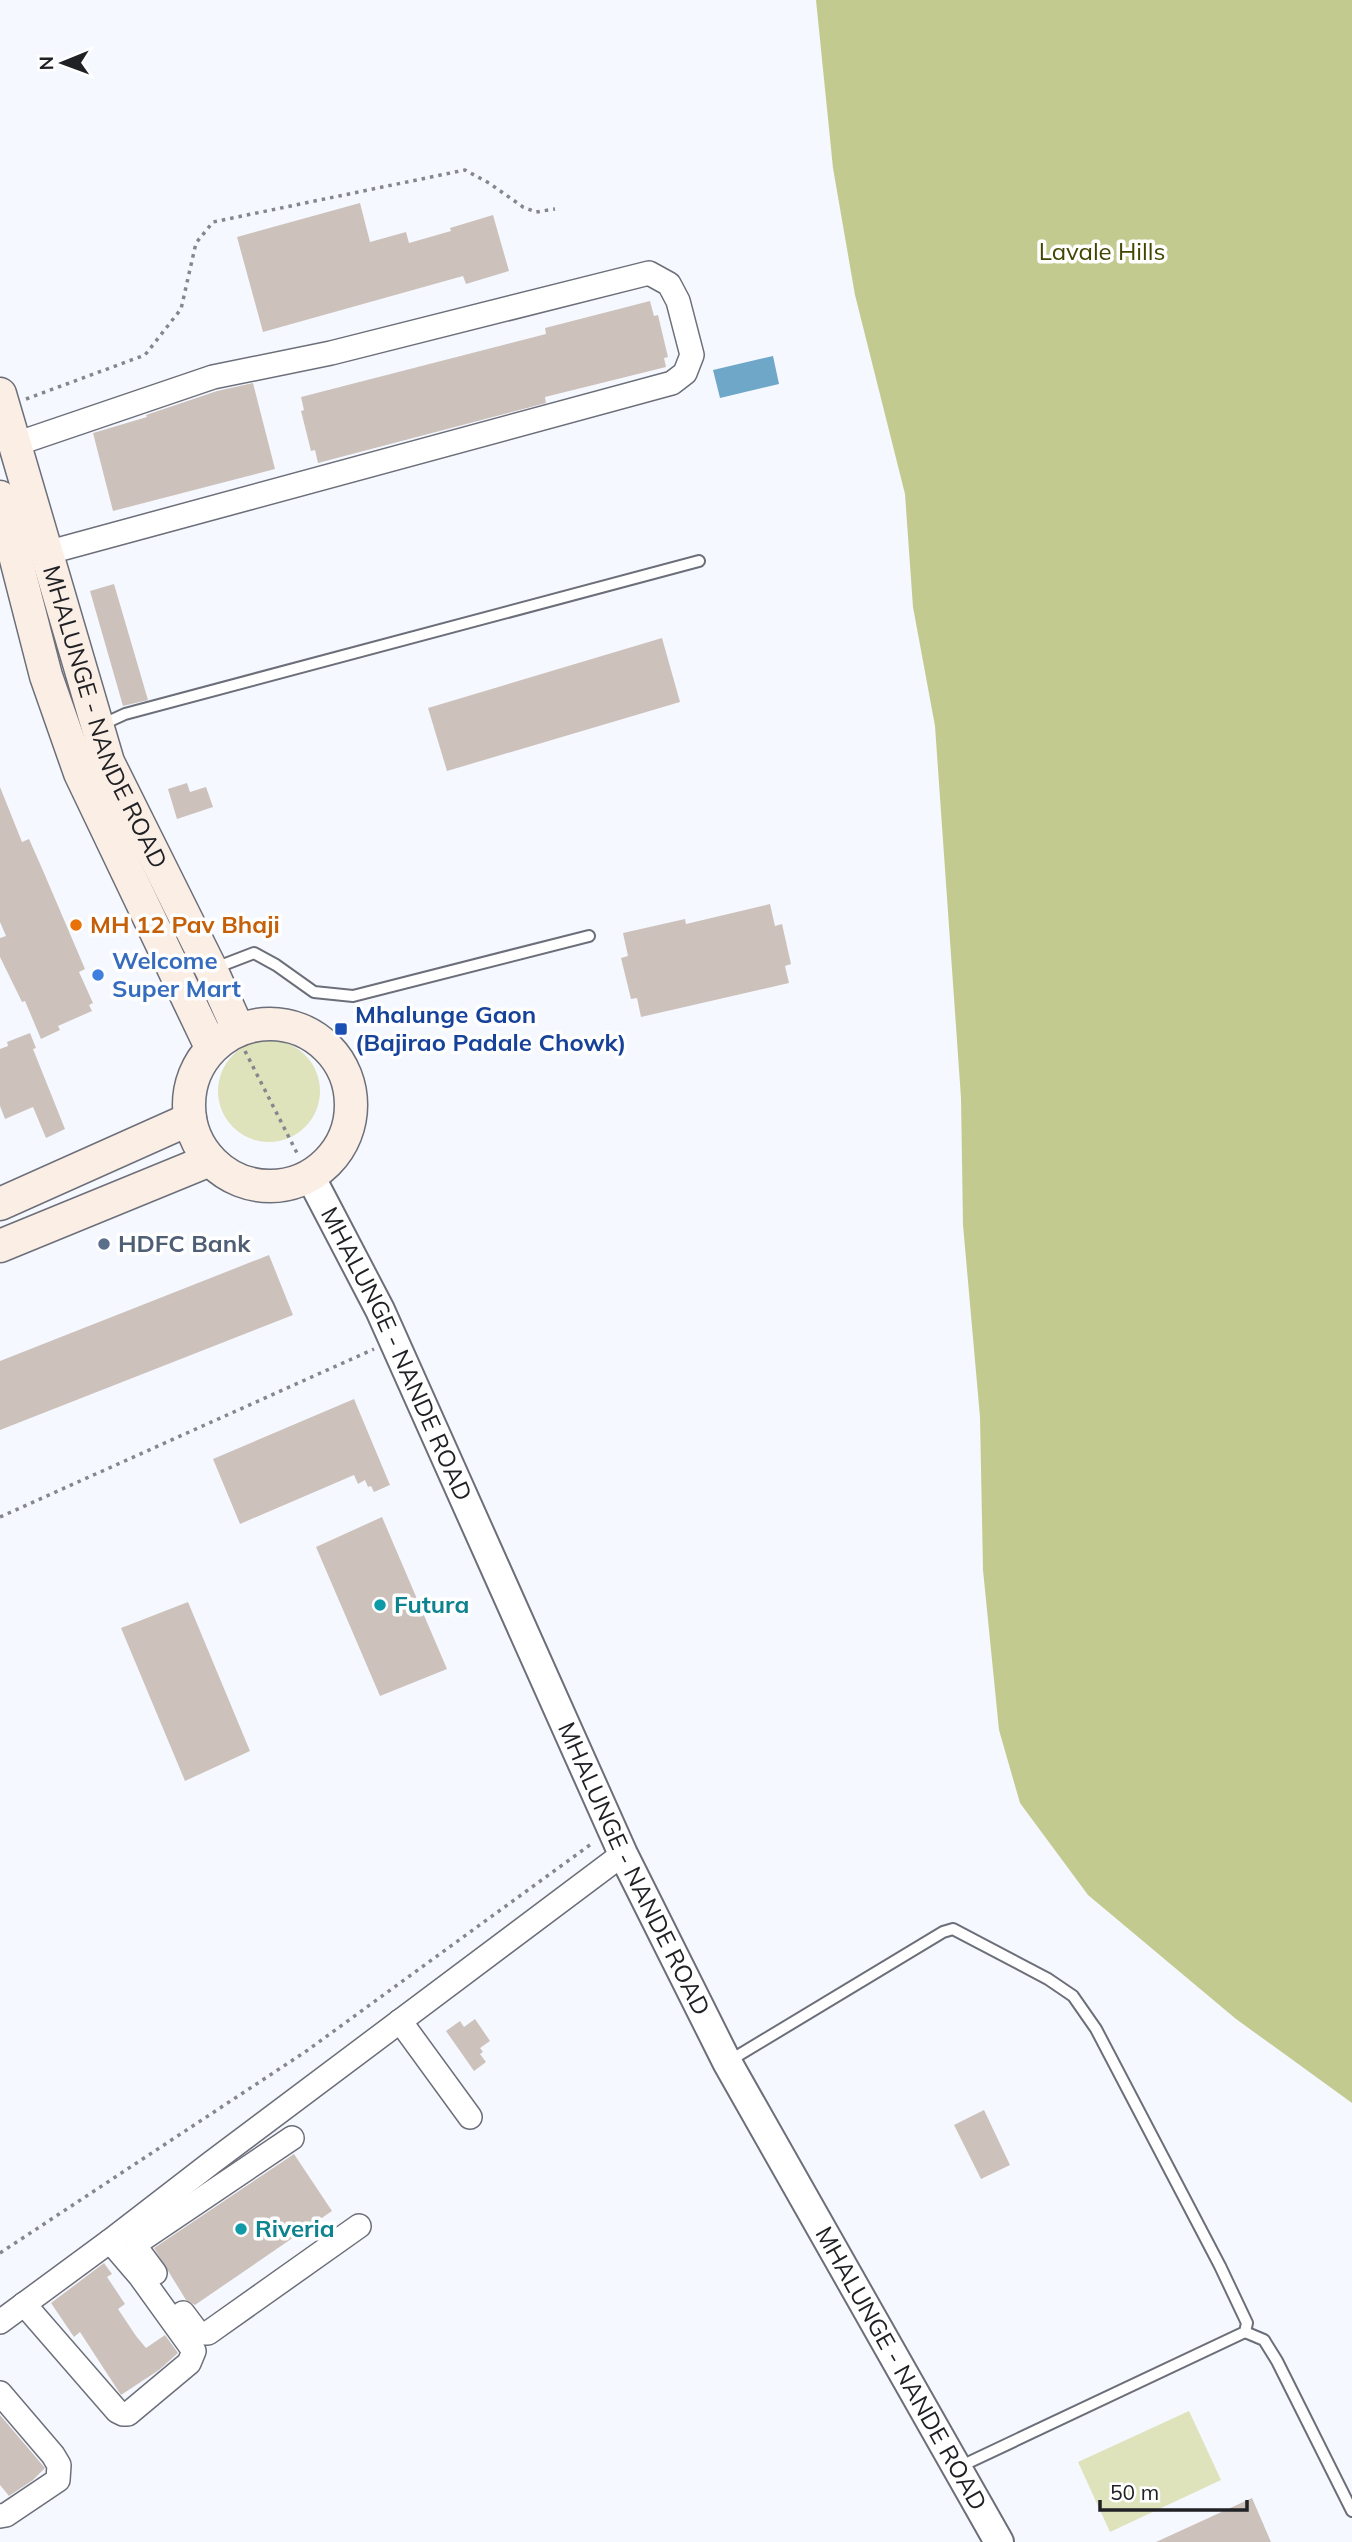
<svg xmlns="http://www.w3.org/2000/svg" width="1352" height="2542" viewBox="0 0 1352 2542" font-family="Mulish,sans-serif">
	<rect width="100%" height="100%" fill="#f5f8ff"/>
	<g fill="#dee3bb">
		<circle cx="269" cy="1091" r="51"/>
		<path d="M1189 2411 1221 2480 1110 2532 1078 2462Z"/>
	</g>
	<path fill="#c3ca90" d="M816 0H1352V2103L1236 2019 1088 1895 1020 1803 999 1730 983 1570 980 1417 963 1225 961 1098 935 726 913 607 905 494 855 295 833 168Z"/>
	<path fill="#6ea7c8" d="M773 356 779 384 720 398 713 370Z"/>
	<g fill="#cdc2bb">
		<path d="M360 203 370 242 406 232 409 243 451 231 450 228 493 215 509 271 466 284 463 276 263 332 237 237Z"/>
		<path d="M650 301 654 316 658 315 668 357 664 358 666 367 545 397 546 403 318 463 315 450 311 451 301 411 304 410 301 397 546 334 545 328Z"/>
		<path d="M253 383 275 469 113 511 93 433 147 417 146 415 217 391Z"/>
		<path d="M114 584 148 700 123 706 90 591Z"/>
		<path d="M662 638 680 702 447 771 428 708Z"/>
		<path d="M187 783 190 792 206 787 213 807 177 819 168 789Z"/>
		<path d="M0 787 22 842 29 839 44 873 85 969 79 972 93 1003 89 1005 92 1011 58 1026 60 1030 41 1039 25 1001 22 1002 0 957V938L6 936 0 922Z"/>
		<path d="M770 904 775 926 782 924 791 964 785 966 789 983 641 1017 637 998 631 999 621 958 628 956 623 933 685 919 686 924Z"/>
		<path d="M30 1033 36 1048 33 1049 65 1129 46 1138 33 1107 5 1119 0 1106V1049L8 1046 7 1042Z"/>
		<path d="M269 1255 293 1315 0 1430V1361Z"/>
		<path d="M354 1399 390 1485 374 1492 371 1486 368 1487 365 1480 358 1484 354 1475 240 1524 213 1459Z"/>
		<path d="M382 1517 447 1669 380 1696 316 1547Z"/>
		<path d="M188 1602 250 1751 185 1781 121 1628Z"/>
		<path d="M475 2019 490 2041 480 2048 483 2052 480 2054 486 2062 474 2071 446 2031 460 2021 464 2027Z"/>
		<path d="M984 2110 1010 2165 981 2179 954 2125Z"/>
		<path d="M294 2154 332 2211 195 2305 186 2300 154 2248Z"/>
		<path d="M104 2263 112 2274 107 2277 125 2304 118 2309 136 2336 146 2348 165 2335 178 2353 159 2370 121 2395 80 2332 74 2337 51 2303Z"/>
		<path d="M0 2415 45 2468 33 2480 9 2496 0 2485Z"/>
		<path d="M1252 2498 1271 2542H1156Z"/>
	</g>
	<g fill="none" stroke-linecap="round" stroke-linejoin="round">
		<defs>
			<g id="service">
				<path d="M101 725 125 714 699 561"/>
				<path d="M215 968 254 953 276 965 314 992 353 996 589 936"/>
				<path d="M729 2061 943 1932 953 1929 1048 1979 1073 1996 1096 2029 1220 2266 1247 2323 1245 2332 959 2467"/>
				<path d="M1245 2332 1264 2340 1277 2361 1352 2511"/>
			</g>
			<g id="minor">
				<path d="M16 444 213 377 331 353 649 273 669 284 678 301 692 355 685 373 672 383 46 553"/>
				<path d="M400 2021 470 2117"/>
				<path d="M155 2273 138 2250V2243L141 2240 292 2138"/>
				<path d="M24 2304 117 2411 123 2414H128L189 2363 194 2351 140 2276 110 2241 211 2163 623 1854"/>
				<path d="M183 2313 198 2333H208L359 2226"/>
				<path d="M0 2322 110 2241"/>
				<path d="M0 2393 53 2455 59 2465 58 2480 6 2515 0 2516"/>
			</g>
			<g id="tertiary">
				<path id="s1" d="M310 1176 380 1310 623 1854 727 2062 999 2542"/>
			</g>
			<g id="secondary">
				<path id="s2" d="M0 394 108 762 211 969 238 1029"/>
				<path d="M0 497 46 676 80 773 210 1045"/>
				<circle cx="270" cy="1105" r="81"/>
				<path d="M0 1204 190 1119"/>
				<path d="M0 1246 210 1160"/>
			</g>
		</defs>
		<use href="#service" stroke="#6c6f79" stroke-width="14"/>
		<use href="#minor" stroke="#6c6f79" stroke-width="26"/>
		<use href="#tertiary" stroke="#6c6f79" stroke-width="32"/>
		<use href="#secondary" stroke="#6c6f79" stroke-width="35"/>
		<g stroke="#85878d" stroke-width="3.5" stroke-dasharray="3.5 5" stroke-linecap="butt">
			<path d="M26 399 145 355 181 309 196 243 213 222 465 170 489 183 523 207 536 212 555 209"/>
			<path d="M245 1051 299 1157"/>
			<path d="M0 1517 374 1349"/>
			<path d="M0 2253 305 2052 594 1842"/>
		</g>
		<use href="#service" stroke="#fff" stroke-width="10"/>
		<use href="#minor" stroke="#fff" stroke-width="23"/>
		<use href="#tertiary" stroke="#fff" stroke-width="28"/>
		<use href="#secondary" stroke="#fbeee5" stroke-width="32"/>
	</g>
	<circle fill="#e8710a" stroke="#fff" stroke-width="2.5" cx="76" cy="925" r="7"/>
	<circle fill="#3f7fe0" stroke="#fff" stroke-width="2.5" cx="98" cy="975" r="7"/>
	<rect fill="#1a4fb4" stroke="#fff" stroke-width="2.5" x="334" y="1022" width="14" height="14" rx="3.5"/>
	<circle fill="#5c6f8a" stroke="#fff" stroke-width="2.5" cx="104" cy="1244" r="7"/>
	<g fill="#0f9aa8" stroke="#fff" stroke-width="2.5">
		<circle cx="380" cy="1605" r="7"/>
		<circle cx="241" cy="2229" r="7"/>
	</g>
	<g text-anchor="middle" stroke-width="7" stroke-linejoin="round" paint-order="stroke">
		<g font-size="24" fill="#424600" stroke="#fff">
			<text x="1102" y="260">Lavale Hills</text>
		</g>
		<g font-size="24" fill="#202125" stroke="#fff">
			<text dy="8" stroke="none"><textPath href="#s2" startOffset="340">MHALUNGE - NANDE ROAD</textPath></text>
			<text dy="8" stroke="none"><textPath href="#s1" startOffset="198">MHALUNGE - NANDE ROAD</textPath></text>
			<text dy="8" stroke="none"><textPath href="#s1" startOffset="765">MHALUNGE - NANDE ROAD</textPath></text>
			<text dy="8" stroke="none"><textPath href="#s1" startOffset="1332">MHALUNGE - NANDE ROAD</textPath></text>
		</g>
		<g font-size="24" font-weight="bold" fill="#c56008" stroke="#fff" text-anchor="start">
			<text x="90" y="933">MH 12 Pav Bhaji</text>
		</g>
		<g font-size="24" font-weight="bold" fill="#366cbe" stroke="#fff" text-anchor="start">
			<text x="112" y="969">Welcome<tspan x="112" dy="28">Super Mart</tspan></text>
		</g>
		<g font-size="24" font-weight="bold" fill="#164399" stroke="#fff" text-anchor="start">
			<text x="355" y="1023">Mhalunge Gaon<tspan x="355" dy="28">(Bajirao Padale Chowk)</tspan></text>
		</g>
		<g font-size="24" font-weight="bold" fill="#4e5e75" stroke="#fff" text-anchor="start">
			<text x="118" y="1252">HDFC Bank</text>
		</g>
		<g font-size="24" font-weight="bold" fill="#0d838f" stroke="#fff" text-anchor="start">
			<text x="394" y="1613">Futura</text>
			<text x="255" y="2237">Riveria</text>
		</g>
	</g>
	<g transform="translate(63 63) rotate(269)" stroke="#ffffff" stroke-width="5" paint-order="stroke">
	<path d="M0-5L12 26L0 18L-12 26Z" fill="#202125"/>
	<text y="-10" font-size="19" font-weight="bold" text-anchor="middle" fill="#202125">N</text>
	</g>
	<path d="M1100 2500v10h147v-10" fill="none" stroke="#202125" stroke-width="3.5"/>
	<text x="1110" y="2500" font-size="21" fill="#202125" stroke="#ffffff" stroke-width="5" paint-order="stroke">50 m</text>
</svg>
